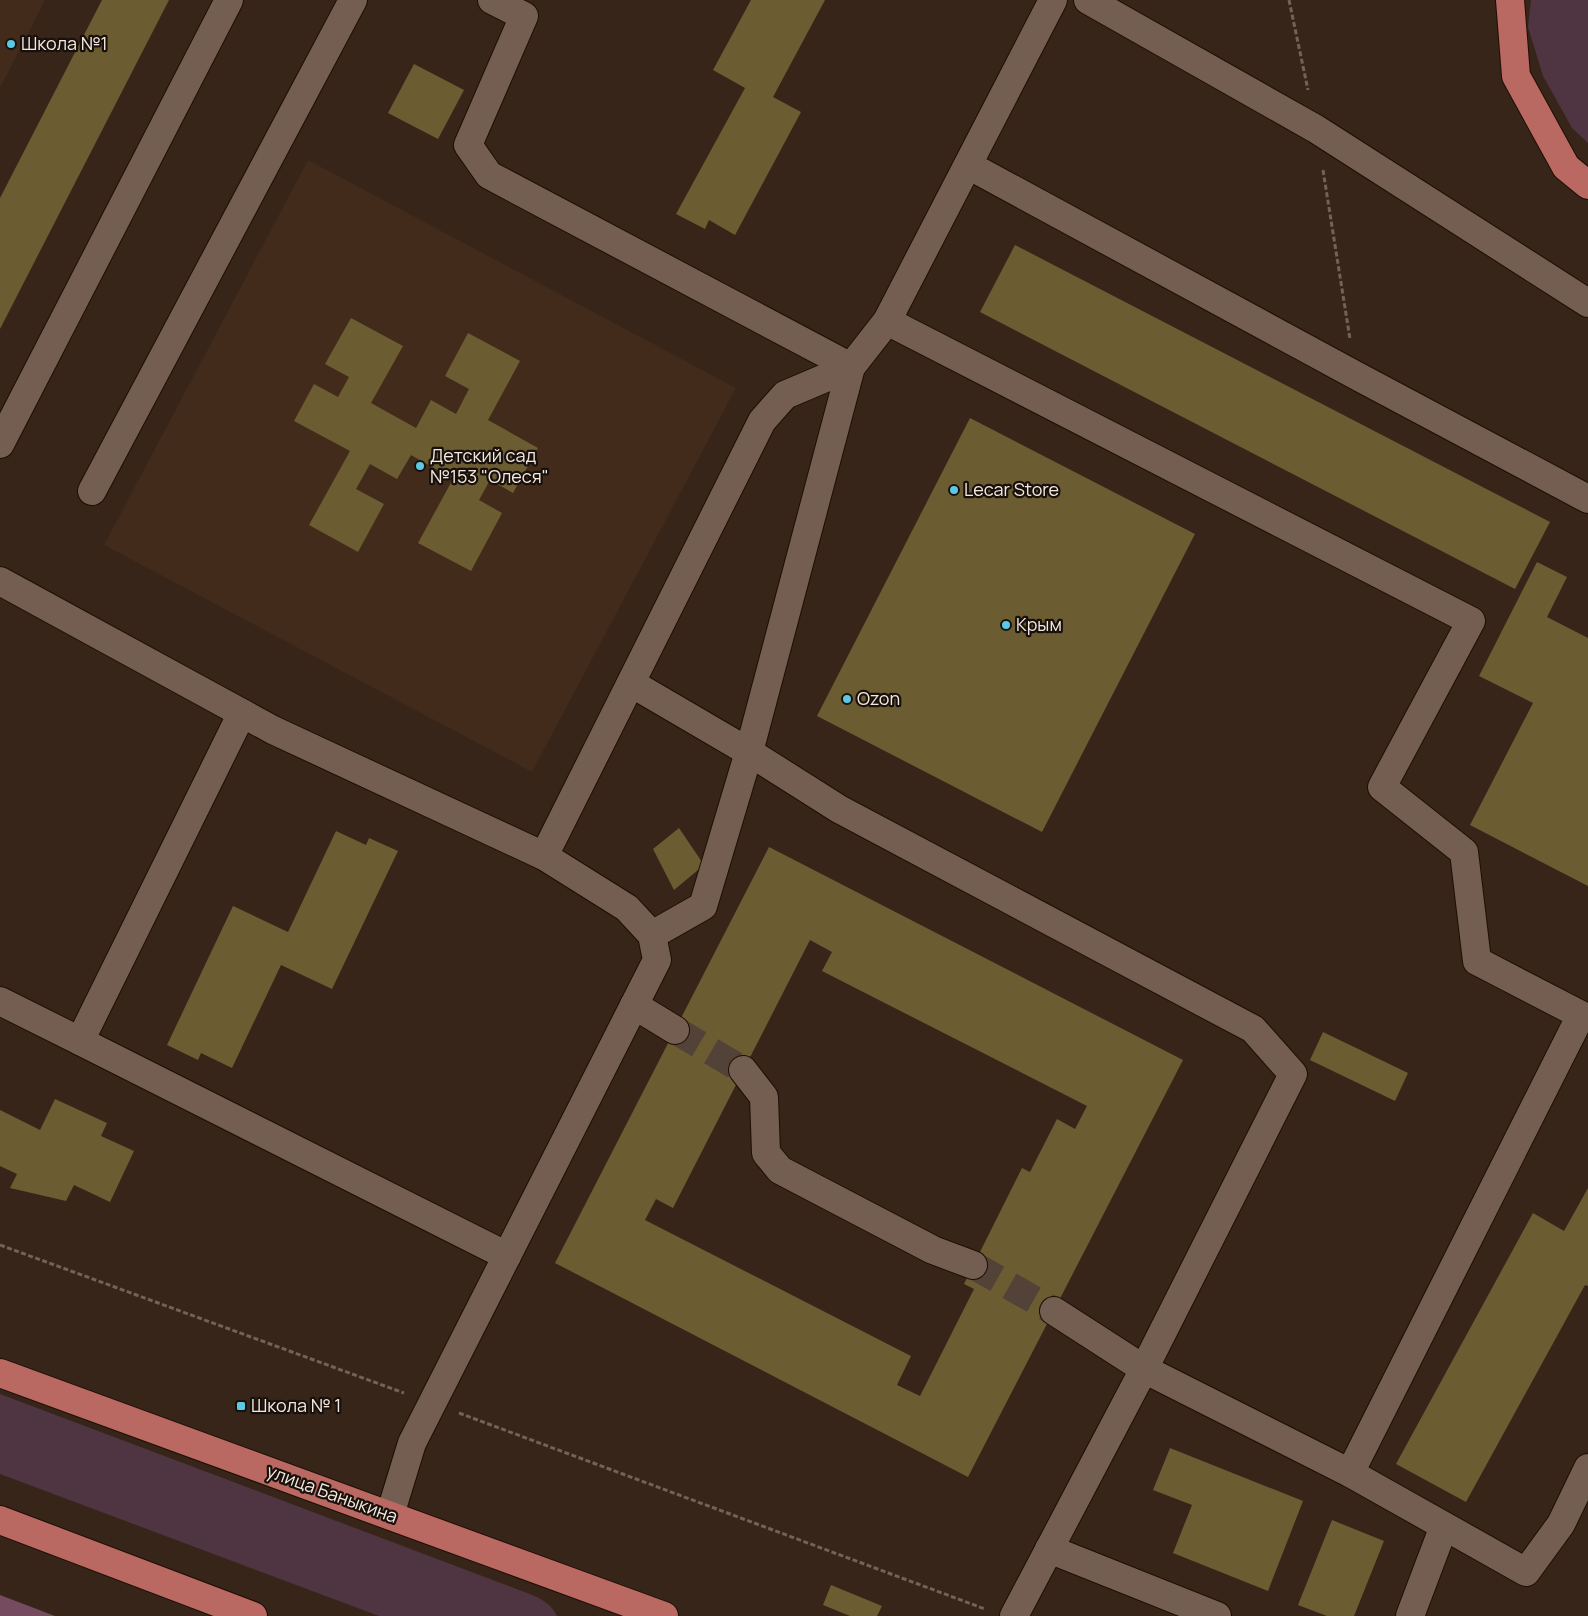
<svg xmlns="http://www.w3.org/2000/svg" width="1588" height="1616" viewBox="0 0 1588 1616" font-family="Manrope,sans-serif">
	<rect width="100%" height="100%" fill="#372519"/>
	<g fill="#422b1a">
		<path d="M0 0H45L0 88Z"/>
		<path d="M308 160 736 388 532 772 104 545Z"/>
	</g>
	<g fill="#4e3541">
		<path d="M1531 0H1588V143L1572 128 1543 76 1528 27Z"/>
		<path d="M0 1394 530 1594C542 1599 551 1604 557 1616H379L0 1474Z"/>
	</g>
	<path fill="#744b5f" d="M0 1595 55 1616H0Z"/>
	<g fill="#6c5c32" fill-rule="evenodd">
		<path d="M102 0H169L0 329V198Z"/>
		<path d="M751 0H825L773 97 801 112 735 235 709 220 705 229 676 214 745 88 713 70Z"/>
		<path d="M414 64 464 90 438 139 388 113Z"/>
		<path d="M1015 245 1550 522 1515 589 980 312Z"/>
		<path d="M351 318 403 346 371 403 416 428 431 400 456 414 469 389 445 376 468 333 520 361 488 420 538 448 513 493 490 480 479 500 502 513 471 571 418 543 453 479 411 455 397 479 370 464 356 489 384 504 358 552 309 525 350 451 294 421 314 384 338 397 349 377 325 364Z"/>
		<path d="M970 418 1195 534 1042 832 817 716Z"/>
		<path d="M1537 562 1567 577 1547 617 1588 638V886L1470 825 1533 703 1479 676Z"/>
		<path d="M679 828 704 865 674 890 653 849Z"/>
		<path d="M336 831 366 845 369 838 398 851 332 989 281 965 232 1068 201 1053 198 1060 167 1045 233 906 288 932Z"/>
		<path d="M769 847 1183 1060 968 1477 555 1263ZM810 940 832 952 822 971 1087 1106 1075 1129 1057 1119 1030 1172 1022 1168 964 1284 974 1289 920 1396 897 1385 911 1356 645 1220 656 1199 673 1208Z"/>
		<path d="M1323 1032 1408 1073 1395 1101 1310 1060Z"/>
		<path d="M55 1099 107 1123 101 1136 134 1151 110 1202 74 1185 66 1201 10 1188 17 1174 0 1166V1110L40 1130Z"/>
		<path d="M1588 1188V1286L1585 1285 1466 1502 1396 1464 1533 1213 1564 1231Z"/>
		<path d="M1170 1448 1303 1501 1268 1591 1173 1553 1192 1505 1153 1490Z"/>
		<path d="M1332 1520 1384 1541 1354 1616H1327L1298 1605Z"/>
		<path d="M831 1585 882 1606 877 1616H850L823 1605Z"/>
	</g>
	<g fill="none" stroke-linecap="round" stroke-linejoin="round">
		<g stroke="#534237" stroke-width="28" stroke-dasharray="28 14" stroke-linecap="butt">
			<path d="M675 1030 743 1070"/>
			<path d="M973 1265 1054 1311"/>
		</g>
		<defs>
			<g id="minor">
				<path d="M492 0 524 16 468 145 489 175 851 367 749 752 703 906 652 935"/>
				<path d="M1088 0 1316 129 1588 303"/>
				<path d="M968 165 1357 376 1588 499"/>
				<path d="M887 321 1471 621 1382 787 1464 852 1477 961 1581 1015 1350 1473 1144 1369 1054 1311"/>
				<path d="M0 444 229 0"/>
				<path d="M92 491 353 0"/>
				<path d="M0 581 273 730 544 856 627 908 652 935 657 960 412 1443 390 1515"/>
				<path d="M631 683 749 752 839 809 1253 1029 1293 1074 1144 1369 1014 1616"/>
				<path d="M242 713 80 1041 507 1256"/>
				<path d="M544 856 762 421 785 395 851 367 887 321 1053 0"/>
				<path d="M0 1001 80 1041"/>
				<path d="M634 1005 675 1030"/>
				<path d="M743 1070 764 1097 766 1153 780 1170 933 1250 973 1265"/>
				<path d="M1350 1473 1526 1572 1561 1524 1588 1468"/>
				<path d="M1049 1549 1217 1616"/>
				<path d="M1410 1616 1444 1526"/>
			</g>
			<g id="major">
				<path d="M1510 0 1516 76 1566 167 1588 185"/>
				<path d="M0 1373 664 1616"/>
				<path d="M0 1520 253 1616"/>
			</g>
		</defs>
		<use href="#minor" stroke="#1e0e04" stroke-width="30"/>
		<use href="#major" stroke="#1e0e04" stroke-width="30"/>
		<g stroke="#726257" stroke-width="3" stroke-dasharray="5 2.5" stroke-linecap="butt">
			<path d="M1289 0 1308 90"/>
			<path d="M1323 170 1350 339"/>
			<path d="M0 1245 404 1393"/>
			<path d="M459 1413 985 1609"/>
		</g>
		<use href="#minor" stroke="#735e51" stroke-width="28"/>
		<use href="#major" stroke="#b96862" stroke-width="28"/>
	</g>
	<g fill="#5bc8e6" stroke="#18100b" stroke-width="2">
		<circle cx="11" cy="44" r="5"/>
		<circle cx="420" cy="466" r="5"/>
		<circle cx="954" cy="490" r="5"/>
		<circle cx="1006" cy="625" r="5"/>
		<circle cx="847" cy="699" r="5"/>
		<rect x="236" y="1401" width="10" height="10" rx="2.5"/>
	</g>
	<g text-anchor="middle" stroke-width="4.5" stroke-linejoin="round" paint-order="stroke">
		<g font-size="18" fill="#f4e8e0" stroke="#18100b" text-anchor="start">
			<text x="21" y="50">Школа №1</text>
			<text x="430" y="462">Детский сад<tspan x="430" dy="21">№153 "Олеся"</tspan></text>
			<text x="964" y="496">Lecar Store</text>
			<text x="1016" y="631">Крым</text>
			<text x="857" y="705">Ozon</text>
			<text x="251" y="1412">Школа № 1</text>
		</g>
		<g font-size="18" fill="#f4e8e0" stroke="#18100b">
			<text transform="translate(332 1494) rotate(20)" y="6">улица Баныкина</text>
		</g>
	</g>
</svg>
